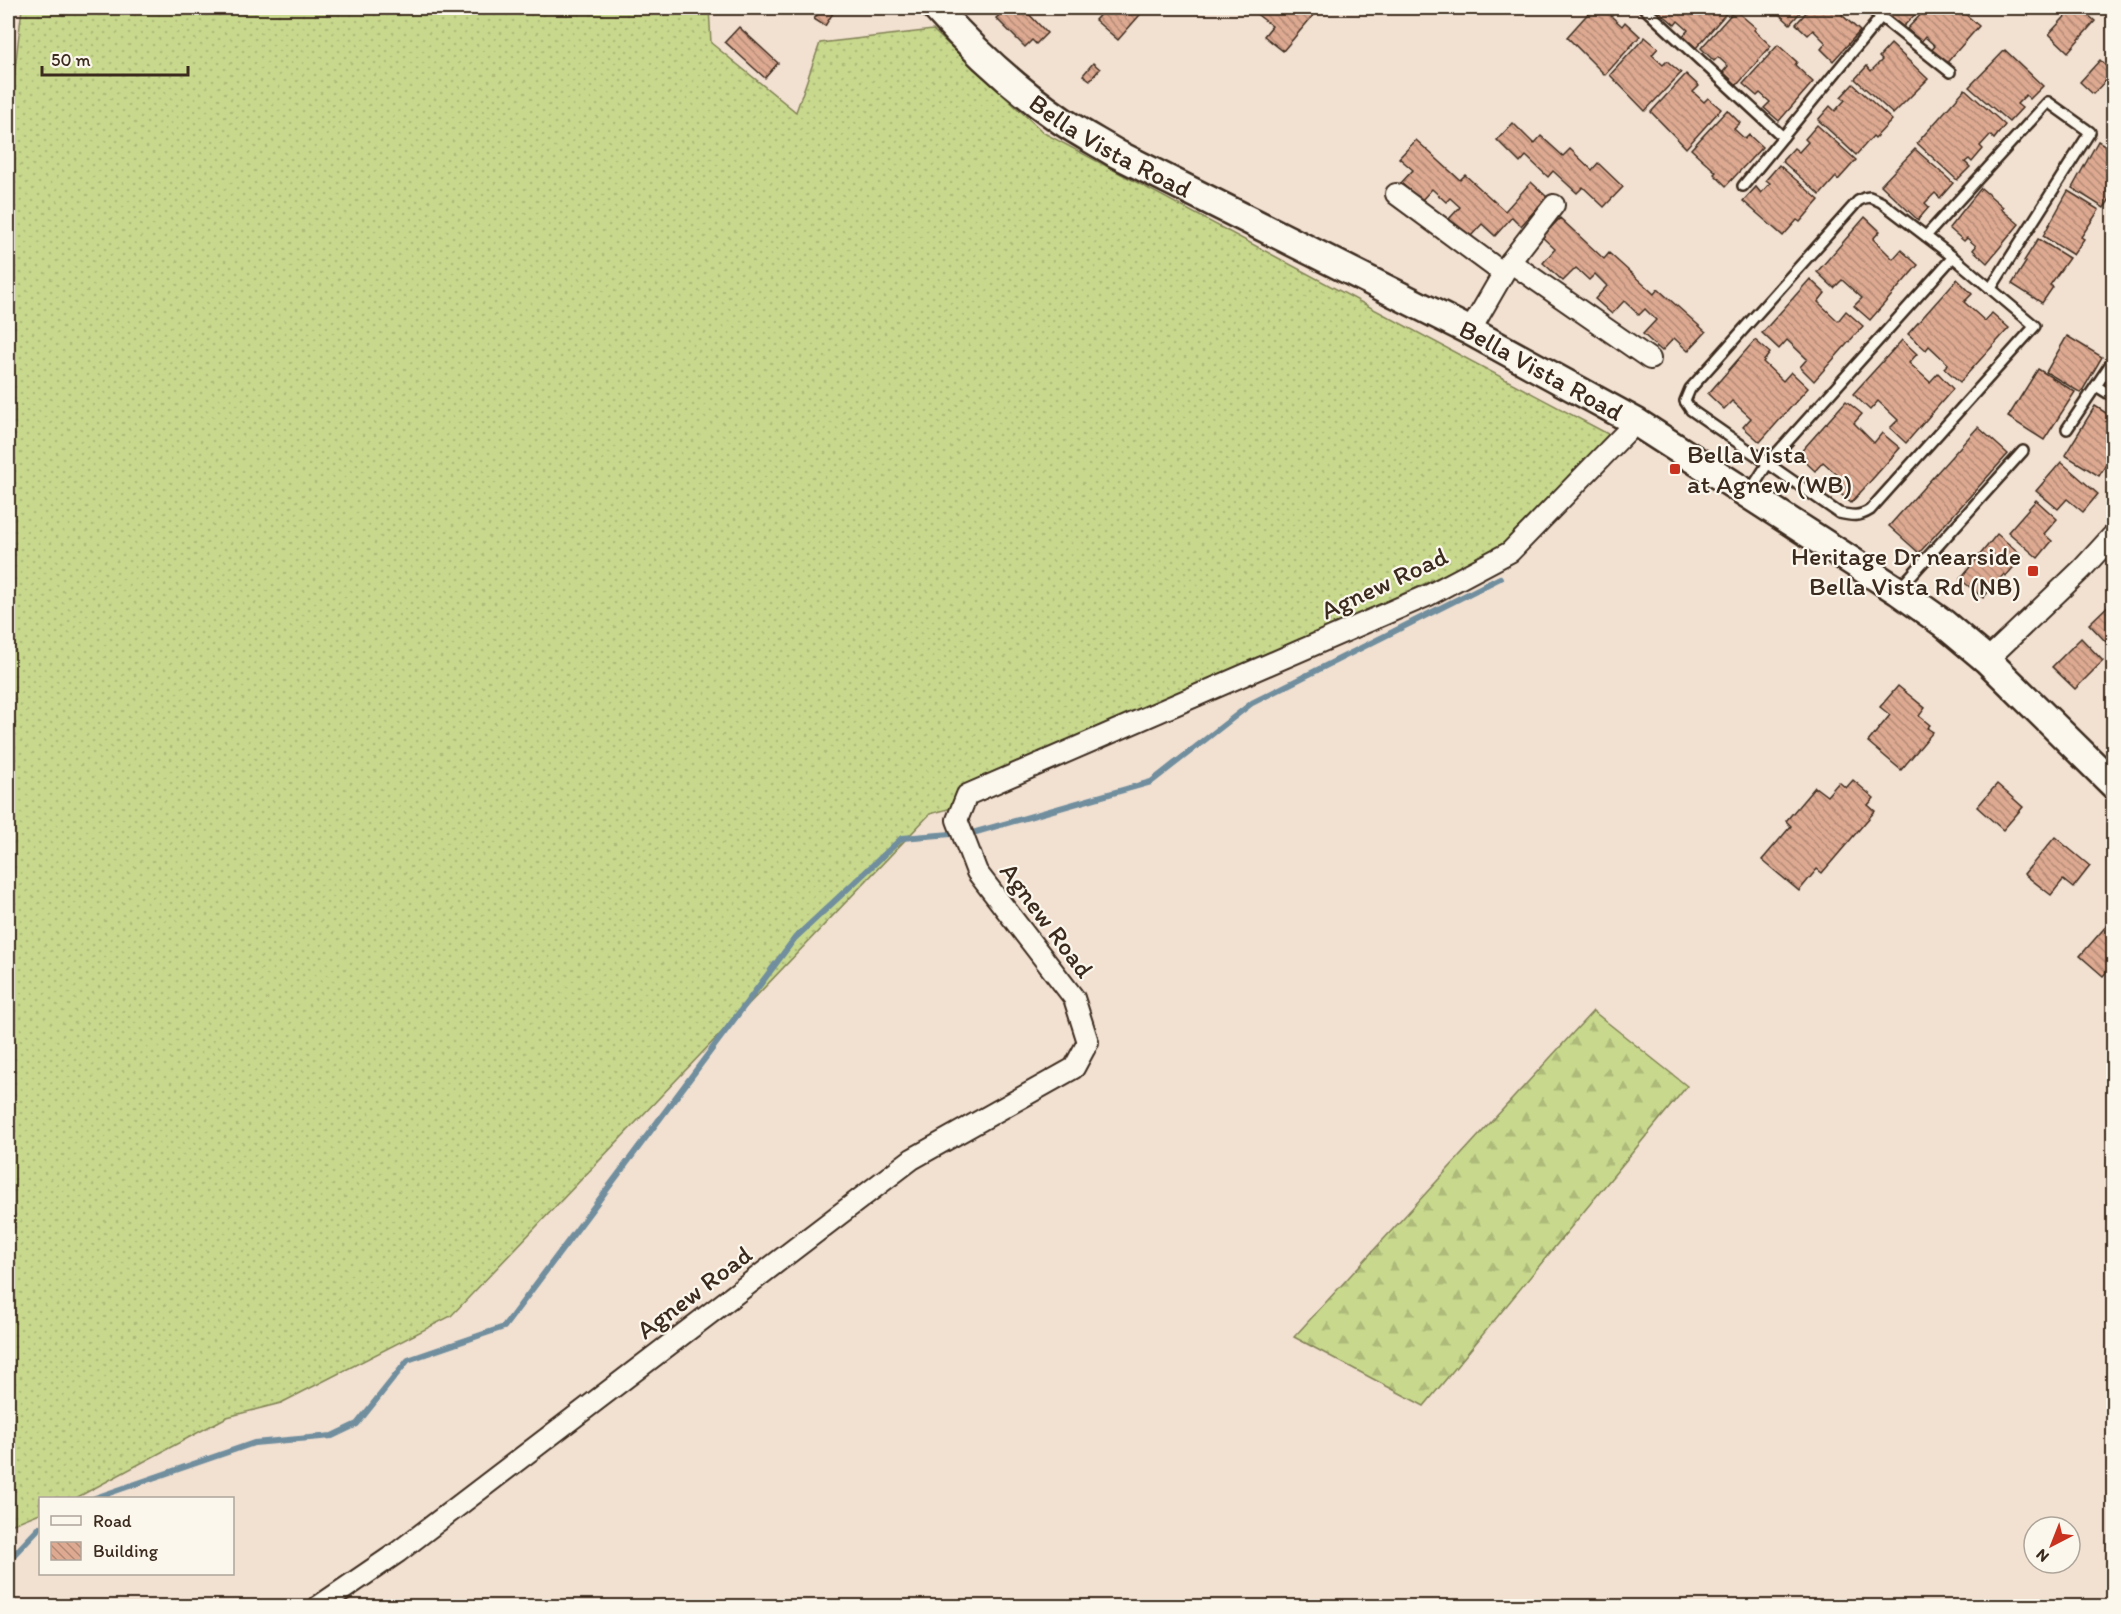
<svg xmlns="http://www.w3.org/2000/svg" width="2121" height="1614" viewBox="0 0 2121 1614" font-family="Itim,sans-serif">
	<defs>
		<pattern id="grass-dots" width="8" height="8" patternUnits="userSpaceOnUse" patternTransform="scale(1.5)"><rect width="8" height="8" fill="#c8d98d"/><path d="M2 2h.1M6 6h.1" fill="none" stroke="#adba79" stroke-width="1.8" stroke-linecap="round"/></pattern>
		<pattern id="forest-firs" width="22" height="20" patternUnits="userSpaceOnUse" patternTransform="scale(1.5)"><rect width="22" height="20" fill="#c8d98d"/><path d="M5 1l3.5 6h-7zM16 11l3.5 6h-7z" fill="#adba79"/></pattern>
		<pattern id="building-back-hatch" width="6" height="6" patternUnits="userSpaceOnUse" patternTransform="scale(1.5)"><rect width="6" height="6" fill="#dda991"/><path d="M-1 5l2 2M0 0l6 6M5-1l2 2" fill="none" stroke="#b48a76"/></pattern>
	</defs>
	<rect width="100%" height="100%" fill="#f2e0d1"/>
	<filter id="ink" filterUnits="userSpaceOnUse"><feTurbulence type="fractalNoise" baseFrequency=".0167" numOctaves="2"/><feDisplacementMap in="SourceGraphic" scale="12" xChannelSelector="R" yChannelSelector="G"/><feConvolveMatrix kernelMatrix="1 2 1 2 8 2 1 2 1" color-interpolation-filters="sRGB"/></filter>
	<g filter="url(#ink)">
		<path fill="url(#grass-dots)" stroke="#828256" stroke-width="1.5" d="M22 8H709L711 43 796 112 820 43 933 30 1044 133 1621 441 1506 546 965 796 959 806 930 814 451 1316 281 1403 227 1417 76 1498H40V1513L8 1526V130Z"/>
		<path fill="url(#forest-firs)" stroke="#828256" stroke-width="1.5" d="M1593 1011 1687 1086 1424 1406 1294 1337Z"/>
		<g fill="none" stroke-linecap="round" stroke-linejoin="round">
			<g stroke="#6f8e9e" stroke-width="6">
				<path d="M95 1498 254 1443 332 1436 357 1424 408 1360 504 1327 795 938 902 838 976 832 1151 782 1252 703 1500 578"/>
				<path d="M8 1561 40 1527"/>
			</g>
		</g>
		<g fill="url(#building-back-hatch)" stroke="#3b2a1e" stroke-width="1.5">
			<path d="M821 8H833L830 12 833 13 825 26 814 19Z"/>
			<path d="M1007 8H1016L1018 10 1023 8 1047 33 1036 44 1032 40 1025 47 996 18Z"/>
			<path d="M1106 8H1146L1118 40 1095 20Z"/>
			<path d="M1249 8H1311L1316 12 1283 51 1264 36 1272 26Z"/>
			<path d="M1593 8H1612L1616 11 1611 16 1622 26 1625 22 1640 36 1605 75 1567 37Z"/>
			<path d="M1665 8H1729L1730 9 1696 48 1683 36 1688 30 1678 21 1675 25 1660 12Z"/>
			<path d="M1783 8H1804L1790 24 1778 13Z"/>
			<path d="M1810 8H1839L1844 12 1842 15 1860 31 1833 61 1821 49 1826 43 1813 30 1808 35 1796 24Z"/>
			<path d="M1891 8H1921L1902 28 1888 15 1893 10Z"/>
			<path d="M1927 8H1961L1963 9 1962 11 1979 26 1944 66 1930 52 1935 46 1925 37 1921 42 1907 29Z"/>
			<path d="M2073 8H2080L2095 21 2068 52 2049 34Z"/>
			<path d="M1735 10 1756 28 1754 30 1771 46 1737 85 1723 72 1728 66 1718 57 1714 61 1701 48Z"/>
			<path d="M739 27 778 63 765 78 725 42Z"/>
			<path d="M1645 37 1658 48 1652 55 1663 65 1667 61 1681 73 1645 111 1610 75Z"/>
			<path d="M1891 44 1928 79 1893 114 1855 79 1867 66 1871 71 1882 60 1879 57Z"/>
			<path d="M1778 45 1797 62 1795 65 1813 82 1779 121 1764 108 1770 102 1760 93 1757 96 1743 84Z"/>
			<path d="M2005 50 2043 86 2030 99 2026 95 2017 104 2022 108 2009 122 1969 87Z"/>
			<path d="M2100 60 2113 73 2093 94 2080 82Z"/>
			<path d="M1093 63 1100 69 1090 80 1083 75Z"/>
			<path d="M1686 74 1699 86 1693 92 1704 102 1708 98 1721 109 1686 148 1651 112Z"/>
			<path d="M1853 84 1892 120 1875 138 1873 136 1856 155 1818 120 1830 106 1835 111 1845 100 1841 97Z"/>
			<path d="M1965 89 2005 125 1994 139 1990 135 1980 146 1983 149 1972 162 1969 159 1965 162 1970 167 1957 180 1917 143Z"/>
			<path d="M1727 110 1740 123 1734 129 1745 139 1749 135 1762 147 1726 186 1714 174 1716 172 1691 149Z"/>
			<path d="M1513 123 1534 144 1541 136 1563 156 1570 149 1592 170 1598 163 1623 187 1604 207 1583 187 1577 193 1553 171 1548 177 1526 156 1520 163 1497 140Z"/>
			<path d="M1817 125 1856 160 1838 180 1836 177 1820 195 1782 161 1794 148 1799 152 1808 142 1805 139Z"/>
			<path d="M1416 140 1460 180 1465 175 1505 211 1531 182 1547 197 1521 226 1512 217 1495 236 1482 224 1470 237 1449 219 1460 207 1450 198 1446 202 1432 189 1421 201 1401 183 1413 170 1399 158Z"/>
			<path d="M2098 141 2114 151V193L2104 208 2072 188Z"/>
			<path d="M1915 149 1953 183 1940 198 1935 193 1925 203 1929 207 1918 220 1881 185Z"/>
			<path d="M1779 165 1819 200 1800 222 1797 220 1783 236 1743 201 1756 187 1761 193 1770 183 1766 180Z"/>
			<path d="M1981 188 2003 207 2001 209 2019 224 1987 263 1973 250 1976 246 1967 238 1964 241 1949 228Z"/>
			<path d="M2068 191 2099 210 2081 237 2084 239 2073 255 2043 236Z"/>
			<path d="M1865 217 1880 231 1873 239 1893 259 1901 250 1918 265 1870 320 1854 306 1862 298 1842 280 1834 288 1817 272Z"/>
			<path d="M1560 218 1604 259 1609 253 1654 294 1658 289 1706 332 1688 351 1674 338 1662 351 1643 334 1656 320 1645 309 1639 315 1624 301 1612 314 1595 299 1607 286 1595 274 1589 280 1576 268 1563 281 1543 263 1555 249 1542 237Z"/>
			<path d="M2038 239 2069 258 2050 285 2053 287 2042 303 2012 284 2026 262 2024 261Z"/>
			<path d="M1810 279 1825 293 1818 302 1838 321 1846 311 1863 326 1814 381 1800 367 1807 359 1787 340 1779 349 1762 333Z"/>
			<path d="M1957 279 1972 294 1964 302 1985 321 1992 313 2009 328 1960 382 1944 368 1948 364 1929 346 1926 350 1908 334Z"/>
			<path d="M2067 336 2102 357 2081 393 2046 372Z"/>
			<path d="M1755 340 1770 353 1763 362 1783 381 1791 372 1808 388 1760 442 1743 427 1751 418 1732 401 1724 409 1708 394Z"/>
			<path d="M1902 340 1917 354 1909 363 1930 382 1938 373 1953 389 1906 443 1890 428 1898 420 1878 401 1870 410 1853 394Z"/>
			<path d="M2038 369 2075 392 2044 440 2008 417Z"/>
			<path d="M1846 401 1862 414 1854 423 1874 443 1882 433 1900 448 1851 503 1835 489 1843 480 1823 462 1815 471 1798 455Z"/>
			<path d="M2095 406 2114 418V452L2099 476 2065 455Z"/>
			<path d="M1978 427 2008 454 1919 553 1889 526Z"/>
			<path d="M2061 462 2098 494 2083 512 2067 499 2058 509 2036 491Z"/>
			<path d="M2036 500 2057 519 2044 534 2052 541 2038 558 2008 532Z"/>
			<path d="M1997 534 2023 556 2006 576 2004 574 1983 598 1960 579Z"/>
			<path d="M2114 600V641L2111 638 2106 642 2089 624Z"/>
			<path d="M2081 638 2103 661 2075 689 2052 667Z"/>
			<path d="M1898 686 1925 708 1919 716 1930 725 1927 728 1933 732 1901 770 1868 742 1890 715 1880 707Z"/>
			<path d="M1853 780 1874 798 1868 805 1875 811 1822 873 1817 869 1799 891 1762 860 1791 826 1786 821 1815 787 1827 796 1839 782 1846 788Z"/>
			<path d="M1997 784 2023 807 2003 830 1977 807Z"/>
			<path d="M2055 837 2090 866 2073 888 2063 880 2051 895 2024 874Z"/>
			<path d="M2108 924 2114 929V964L2103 976 2080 956Z"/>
		</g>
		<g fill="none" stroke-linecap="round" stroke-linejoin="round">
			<defs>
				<g id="lane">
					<path d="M1644 8 1783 137"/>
					<path d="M1881 17 1950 72"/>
					<path d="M1743 186 1881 17 1870 8"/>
					<path d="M1870 197 1881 202 1953 257 2035 326 1870 510C1859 517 1852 516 1839 513L1691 410 1685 401 1690 389 1858 201 1864 198Z"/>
					<path d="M1926 236 2048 102 2090 132 1991 288"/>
					<path d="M2096 386 2114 397"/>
					<path d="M2067 429 2110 365"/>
					<path d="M1749 493 1768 463 1953 257"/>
					<path d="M1899 589 2023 451"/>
				</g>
				<g id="street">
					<path d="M1396 194 1503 273"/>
					<path d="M1510 262 1650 359"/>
					<path d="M1470 331 1510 262 1554 205"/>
					<path d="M1987 660 2082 569 2114 534"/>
					<path d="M319 1606 398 1552 912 1159 1074 1068 1088 1042 1074 998 977 872 957 820 967 795 1429 595 1510 552 1636 422"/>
				</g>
				<g id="secondary">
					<path id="s1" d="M936 8C973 50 1016 89 1062 121 1080 133 1099 143 1117 154L1470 331 1636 422 1898 591 1943 623 1987 660 2114 785"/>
				</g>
			</defs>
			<use href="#lane" stroke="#3b2a1e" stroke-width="14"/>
			<use href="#street" stroke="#3b2a1e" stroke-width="24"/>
			<use href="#secondary" stroke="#3b2a1e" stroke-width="32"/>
			<use href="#lane" stroke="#fbf7ec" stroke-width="9"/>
			<use href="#street" stroke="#fbf7ec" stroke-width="20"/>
			<use href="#secondary" stroke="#fbf7ec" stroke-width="27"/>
		</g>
	</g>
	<g fill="#c8321e" stroke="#fbf7ec" stroke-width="2">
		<rect x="1669" y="463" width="12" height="12" rx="3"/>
		<rect x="2027" y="565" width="12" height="12" rx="3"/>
	</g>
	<g text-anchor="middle" stroke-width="4.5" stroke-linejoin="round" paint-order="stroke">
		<g font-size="26" fill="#3b2a1e" stroke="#fbf7ec">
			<text dy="9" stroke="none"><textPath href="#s1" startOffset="224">Bella Vista Road</textPath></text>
			<text dy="9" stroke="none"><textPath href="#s1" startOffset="710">Bella Vista Road</textPath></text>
			<text transform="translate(1384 583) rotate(-25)" y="9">Agnew Road</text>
			<text transform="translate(1047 920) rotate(53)" y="9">Agnew Road</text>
			<text transform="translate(694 1292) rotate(-37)" y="9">Agnew Road</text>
		</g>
		<g font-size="26" fill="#3b2a1e" stroke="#fbf7ec" text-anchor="start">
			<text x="1687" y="463">Bella Vista<tspan x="1687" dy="30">at Agnew (WB)</tspan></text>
			<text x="2021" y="565" text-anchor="end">Heritage Dr nearside<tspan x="2021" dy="30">Bella Vista Rd (NB)</tspan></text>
		</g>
	</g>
	<rect width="2121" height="1614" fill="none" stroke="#fbf7ec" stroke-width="30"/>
	<rect x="15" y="15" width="2091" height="1584" fill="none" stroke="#3b2a1e" stroke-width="2" filter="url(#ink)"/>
	<rect x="39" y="1497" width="195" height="78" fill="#fbf7ec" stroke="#aea59a" stroke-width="1.5"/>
	<rect x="51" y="1516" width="30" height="9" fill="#fbf7ec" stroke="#aea59a" stroke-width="1.5"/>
	<text x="93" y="1527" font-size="18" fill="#3b2a1e">Road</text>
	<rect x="51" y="1542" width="30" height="18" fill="url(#building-back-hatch)" stroke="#aea59a" stroke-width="1.5"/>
	<text x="93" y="1557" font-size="18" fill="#3b2a1e">Building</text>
	<g transform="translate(2052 1545) rotate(222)"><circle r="28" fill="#fbf7ec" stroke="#aea59a" stroke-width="1.5"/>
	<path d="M0-4.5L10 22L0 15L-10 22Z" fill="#c8321e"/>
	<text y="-9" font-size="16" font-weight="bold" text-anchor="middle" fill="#3b2a1e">N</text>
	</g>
	<path d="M42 66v9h146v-9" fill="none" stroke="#3b2a1e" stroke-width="3"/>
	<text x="51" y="66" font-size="18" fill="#3b2a1e" stroke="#fbf7ec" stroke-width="4.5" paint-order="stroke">50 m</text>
</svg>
